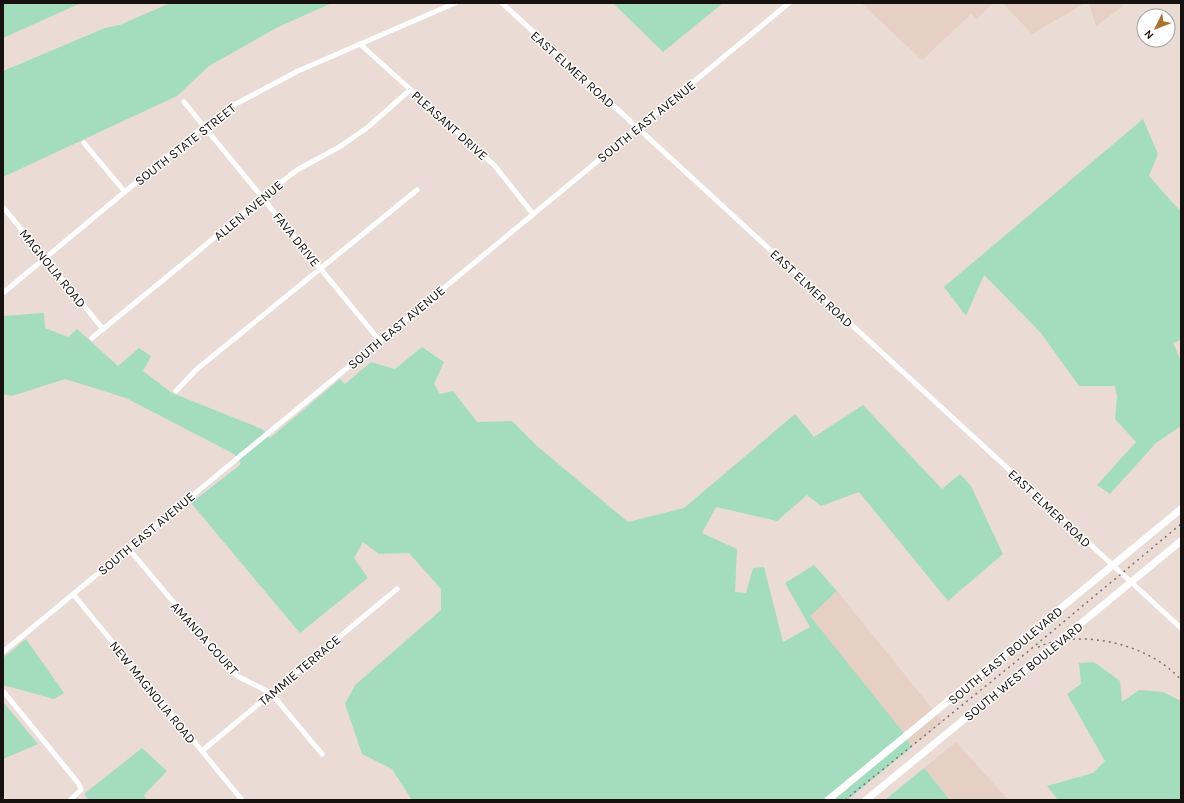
<svg xmlns="http://www.w3.org/2000/svg" width="1184" height="803" viewBox="0 0 1184 803" font-family="Karla,sans-serif">
	<rect width="100%" height="100%" fill="#ebdbd5"/>
	<g fill="#e6cfc5">
		<path d="M861 3H993L976 19 971 14 922 60Z"/>
		<path d="M1003 3H1085L1032 34Z"/>
		<path d="M1089 3H1121L1123 6 1096 26Z"/>
		<path d="M837 591 943 722 912 747 903 732 809 615Z"/>
		<path d="M957 741 959 745 1008 800H950L924 768Z"/>
	</g>
	<g fill="#a3ddbe">
		<path d="M3 3H81L3 38Z"/>
		<path d="M170 3H332L278 27 209 66 177 96 3 177V71L105 28 120 25Z"/>
		<path d="M613 3H723L663 52Z"/>
		<path d="M1143 119 1158 154 1149 176 1181 212V340L1173 343 1181 361V426L1156 443 1110 494 1097 485 1136 442 1115 419 1117 397 1115 386H1079L1041 333 984 275 966 316 944 287Z"/>
		<path d="M44 313 45 328 68 337 77 329 118 366 139 348 151 356 143 371 172 393 262 429 270 438 340 379 345 384 371 362 395 369 422 347 444 362 434 384 440 394 453 391 477 422 512 421 537 446 628 522 684 508 795 414 814 437 863 405 942 489 960 474 971 486 1003 554 948 601 859 492 821 506 807 495 777 521 716 507 702 533 737 549 735 592 746 593 753 568 764 567 783 642 810 627 785 583 814 565 837 591 810 616 903 732 912 747 847 800H412L392 769 362 754 345 704 355 685 441 610V589L409 553 379 554 363 542 354 558 368 578 300 633 191 503 241 464 234 454 126 398 65 379 12 396 3 394V316Z"/>
		<path d="M26 639 64 693 54 699 3 685V658Z"/>
		<path d="M1094 662 1120 681 1122 702 1139 690 1163 692 1181 701V800H1058L1047 786 1093 773 1105 761 1067 694 1081 684 1079 663Z"/>
		<path d="M3 702 38 744 3 759Z"/>
		<path d="M142 748 167 771 144 795 147 800H89L84 794Z"/>
		<path d="M924 768 950 800H885Z"/>
	</g>
	<g fill="none" stroke-linecap="round" stroke-linejoin="round">
		<g stroke="#fff" stroke-width="5">
			<path d="M502 3 1181 628"/>
			<path d="M360 44 495 166 533 214"/>
			<path d="M184 102 379 340"/>
			<path d="M84 143 125 192"/>
			<path d="M3 207 103 329"/>
			<path d="M3 293 204 126 234 105 298 71 455 3"/>
			<path d="M92 338 196 253 262 197 297 170 341 146 368 127 410 90"/>
			<path d="M176 391 197 369 417 190"/>
			<path d="M128 548 222 660 237 676 271 693 322 754"/>
			<path d="M73 594 242 800"/>
			<path d="M3 652 789 3"/>
			<path d="M3 691 79 784 81 790 70 800"/>
			<path d="M202 751 397 589"/>
		</g>
		<g stroke="#fff" stroke-width="7">
			<path d="M828 800 1181 509"/>
			<path d="M866 800 1181 541"/>
		</g>
		<g stroke="#7d736f" stroke-width="1.5" stroke-dasharray="2 4" stroke-linecap="butt">
			<path d="M1038 647C1081 628 1150 644 1181 680"/>
			<path d="M845 800 1013 664 1181 524"/>
		</g>
	</g>
	<g text-anchor="middle" stroke-width="3" stroke-linejoin="round" paint-order="stroke">
		<g font-size="13" fill="#17120f" stroke="#fff">
			<text transform="translate(573 69) rotate(42)" y="5">EAST ELMER ROAD</text>
			<text transform="translate(646 121) rotate(-39)" y="5">SOUTH EAST AVENUE</text>
			<text transform="translate(450 125) rotate(42)" y="5">PLEASANT DRIVE</text>
			<text transform="translate(185 144) rotate(-38)" y="5">SOUTH STATE STREET</text>
			<text transform="translate(248 210) rotate(-40)" y="5">ALLEN AVENUE</text>
			<text transform="translate(297 239) rotate(51)" y="5">FAVA DRIVE</text>
			<text transform="translate(53 268) rotate(51)" y="5">MAGNOLIA ROAD</text>
			<text transform="translate(812 288) rotate(43)" y="5">EAST ELMER ROAD</text>
			<text transform="translate(396 327) rotate(-40)" y="5">SOUTH EAST AVENUE</text>
			<text transform="translate(1050 508) rotate(43)" y="5">EAST ELMER ROAD</text>
			<text transform="translate(146 533) rotate(-40)" y="5">SOUTH EAST AVENUE</text>
			<text transform="translate(205 638) rotate(48)" y="5">AMANDA COURT</text>
			<text transform="translate(1005 655) rotate(-40)" y="5">SOUTH EAST BOULEVARD</text>
			<text transform="translate(299 670) rotate(-40)" y="5">TAMMIE TERRACE</text>
			<text transform="translate(1023 671) rotate(-39)" y="5">SOUTH WEST BOULEVARD</text>
			<text transform="translate(153 692) rotate(51)" y="5">NEW MAGNOLIA ROAD</text>
		</g>
	</g>
	<rect width="1184" height="803" fill="none" stroke="#17120f" stroke-width="8"/>
	<g transform="translate(1156 28) rotate(227)"><circle r="19" fill="#ffffff" stroke="#a2a09f"/>
	<path d="M0-3L7 15L0 10L-7 15Z" fill="#aa712f"/>
	<text y="-6" font-size="11" font-weight="bold" text-anchor="middle" fill="#17120f">N</text>
	</g>
</svg>
